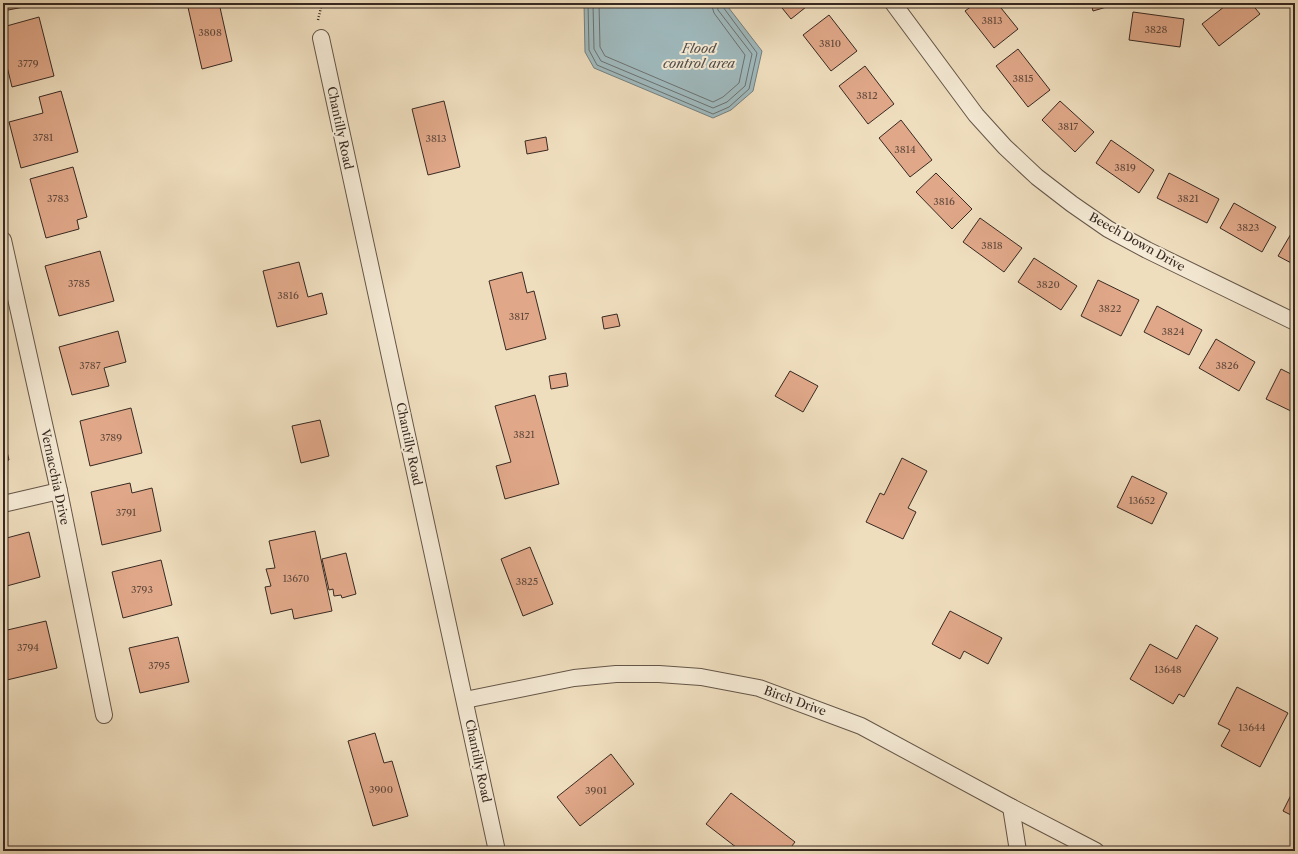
<svg xmlns="http://www.w3.org/2000/svg" width="1298" height="854" viewBox="0 0 1298 854" font-family="'Libre Caslon Text',serif">
	<rect width="100%" height="100%" fill="#efdebe"/>
	<filter id="stains"><feTurbulence type="fractalNoise" baseFrequency=".005" numOctaves="4"/><feColorMatrix values="0 0 0 0 .2 0 0 0 0 .09 0 0 0 0 .02 0 0 0 .5 -.17"/></filter>
	<radialGradient id="worn" r=".72"><stop offset=".6" stop-color="#630" stop-opacity="0"/><stop offset="1" stop-color="#630" stop-opacity=".3"/></radialGradient>
	<path fill="#9fb9bd" stroke="#757f7f" d="M584 3H725L762 51 753 91 731 110 713 118 594 68 585 52Z"/>
	<g fill="none" stroke-linecap="round" stroke-linejoin="round">
		<g stroke="#6b7170" stroke-width="1">
			<path d="M588 3 589 50 597 65 713 114 729 107 749 89 757 53 723 7 722 3"/>
			<path d="M593 3 594 49 601 61 713 108 727 102 745 86 752 54 718 10 717 3"/>
			<path d="M599 3 600 47 605 56 713 102 723 97 739 83 745 55 714 13 711 3"/>
		</g>
	</g>
	<g fill="#e0a889" stroke="#372922">
		<path d="M3 3H34V5L3 11Z"/>
		<path d="M187 3H219L232 61 202 69Z"/>
		<path d="M778 3H811L791 19Z"/>
		<path d="M976 3H997L1018 29 994 48 965 11Z"/>
		<path d="M1091 3H1120L1093 11Z"/>
		<path d="M1229 3H1251L1260 14 1219 46 1202 24Z"/>
		<path d="M1133 12 1184 19 1180 47 1129 40Z"/>
		<path d="M829 15 857 51 831 71 803 35Z"/>
		<path d="M39 17 54 76 12 87 3 50V27Z"/>
		<path d="M1018 49 1050 90 1028 107 996 66Z"/>
		<path d="M865 66 894 104 868 124 839 86Z"/>
		<path d="M61 91 78 152 21 168 9 122 43 113 39 97Z"/>
		<path d="M444 101 460 167 428 175 412 109Z"/>
		<path d="M1060 101 1094 132 1075 152 1042 120Z"/>
		<path d="M901 120 932 160 910 177 879 138Z"/>
		<path d="M546 137 548 150 527 154 525 141Z"/>
		<path d="M1111 140 1154 170 1139 193 1096 163Z"/>
		<path d="M73 167 87 217 77 220 79 229 46 238 30 179Z"/>
		<path d="M936 173 972 209 952 229 916 192Z"/>
		<path d="M1169 173 1219 199 1207 223 1157 198Z"/>
		<path d="M1234 203 1276 227 1262 252 1220 228Z"/>
		<path d="M980 218 1022 248 1004 272 963 242Z"/>
		<path d="M1295 227V265L1278 256Z"/>
		<path d="M100 251 114 301 59 316 45 266Z"/>
		<path d="M1034 258 1077 286 1061 310 1018 282Z"/>
		<path d="M299 262 308 297 322 293 327 314 277 327 263 271Z"/>
		<path d="M522 272 527 293 534 291 546 339 506 350 489 281Z"/>
		<path d="M1098 280 1139 300 1121 336 1081 316Z"/>
		<path d="M1157 306 1202 330 1189 355 1144 332Z"/>
		<path d="M617 314 620 326 604 329 602 317Z"/>
		<path d="M118 331 126 362 104 368 109 386 72 395 59 347Z"/>
		<path d="M1216 339 1255 362 1239 391 1199 368Z"/>
		<path d="M1281 369 1295 376V413L1266 399Z"/>
		<path d="M790 371 818 386 803 412 775 396Z"/>
		<path d="M566 373 568 386 551 389 549 376Z"/>
		<path d="M535 395 559 484 505 499 496 466 511 462 495 406Z"/>
		<path d="M131 408 142 453 90 466 80 421Z"/>
		<path d="M320 420 329 456 301 463 292 426Z"/>
		<path d="M3 435 9 460 3 461Z"/>
		<path d="M902 458 927 471 908 508 916 512 903 539 866 522 880 493 884 495Z"/>
		<path d="M1132 476 1167 493 1152 524 1117 507Z"/>
		<path d="M130 483 132 493 152 488 161 531 102 545 91 492Z"/>
		<path d="M315 531 332 611 294 619 292 609 271 614 265 587 271 586 266 569 275 568 269 541Z"/>
		<path d="M29 532 40 577 3 587V539Z"/>
		<path d="M530 547 553 604 523 616 501 559Z"/>
		<path d="M346 553 356 594 342 598 341 595 334 596 333 589 329 590 322 559Z"/>
		<path d="M161 560 172 605 123 618 112 572Z"/>
		<path d="M950 611 1002 638 988 664 964 651 960 659 932 644Z"/>
		<path d="M46 621 57 668 7 680 3 663V631Z"/>
		<path d="M1196 625 1218 638 1184 697 1179 694 1173 704 1130 679 1150 644 1177 659Z"/>
		<path d="M178 637 189 682 140 693 129 648Z"/>
		<path d="M1237 687 1288 713 1260 767 1221 746 1230 730 1218 724Z"/>
		<path d="M375 733 384 763 392 761 408 816 373 826 348 741Z"/>
		<path d="M611 754 634 784 580 826 557 797Z"/>
		<path d="M1295 787V817L1283 811Z"/>
		<path d="M731 793 795 842 788 851H741L706 824Z"/>
	</g>
	<g fill="none" stroke-linecap="round" stroke-linejoin="round">
		<defs>
			<g id="street">
				<path d="M893 3 976 115 1005 147 1037 177 1072 204 1108 229 1147 250 1295 322"/>
				<path d="M321 38 497 851"/>
				<path d="M3 240 59 491 104 715"/>
				<path d="M3 504 59 491"/>
				<path d="M465 700 574 678 616 674H659L701 677 759 688 861 726 1011 807 1096 851"/>
				<path d="M1011 807 1018 851"/>
			</g>
		</defs>
		<use href="#street" stroke="#655649" stroke-width="18"/>
		<path stroke="#372922" stroke-width="2.5" stroke-dasharray="1 2" stroke-linecap="butt" d="M318 20 322 3"/>
		<use href="#street" stroke="#f5ead5" stroke-width="16"/>
	</g>
	<g text-anchor="middle" stroke-width="4" stroke-linejoin="round" paint-order="stroke">
		<g font-size="10" fill="#61493c">
			<text x="992" y="24">3813</text>
			<text x="1156" y="33">3828</text>
			<text x="210" y="36">3808</text>
			<text x="830" y="47">3810</text>
			<text x="28" y="67">3779</text>
			<text x="1023" y="82">3815</text>
			<text x="867" y="99">3812</text>
			<text x="1068" y="130">3817</text>
			<text x="43" y="141">3781</text>
			<text x="436" y="142">3813</text>
			<text x="905" y="153">3814</text>
			<text x="1125" y="171">3819</text>
			<text x="58" y="202">3783</text>
			<text x="1188" y="202">3821</text>
			<text x="944" y="205">3816</text>
			<text x="1248" y="231">3823</text>
			<text x="992" y="249">3818</text>
			<text x="79" y="287">3785</text>
			<text x="1048" y="288">3820</text>
			<text x="288" y="299">3816</text>
			<text x="1110" y="312">3822</text>
			<text x="519" y="320">3817</text>
			<text x="1173" y="335">3824</text>
			<text x="90" y="369">3787</text>
			<text x="1227" y="369">3826</text>
			<text x="524" y="438">3821</text>
			<text x="111" y="441">3789</text>
			<text x="1142" y="504">13652</text>
			<text x="126" y="516">3791</text>
			<text x="296" y="582">13670</text>
			<text x="527" y="585">3825</text>
			<text x="142" y="593">3793</text>
			<text x="28" y="651">3794</text>
			<text x="159" y="669">3795</text>
			<text x="1168" y="673">13648</text>
			<text x="1252" y="731">13644</text>
			<text x="381" y="793">3900</text>
			<text x="596" y="794">3901</text>
		</g>
		<g font-size="12" fill="#372922" stroke="#f5ead5">
			<text transform="translate(340 128) rotate(78)" y="4">Chantilly Road</text>
			<text transform="translate(1137 242) rotate(29)" y="4">Beech Down Drive</text>
			<text transform="translate(409 444) rotate(78)" y="4">Chantilly Road</text>
			<text transform="translate(55 477) rotate(78)" y="4">Vernacchia Drive</text>
			<text transform="translate(795 701) rotate(20)" y="4">Birch Drive</text>
			<text transform="translate(478 761) rotate(78)" y="4">Chantilly Road</text>
		</g>
		<g font-size="13" font-style="italic" fill="#514d49" stroke="#f5ead5">
			<text x="699" y="53">Flood<tspan x="699" dy="15">control area</tspan></text>
		</g>
	</g>
	<rect width="1298" height="854" fill="none" stroke="#efdebe" stroke-width="16"/>
	<rect x="4" y="4" width="1290" height="846" fill="none" stroke="#372922" stroke-width="2"/>
	<rect x="8" y="8" width="1282" height="838" fill="none" stroke="#372922"/>
	<rect width="100%" height="100%" filter="url(#stains)"/>
	<rect width="100%" height="100%" fill="url(#worn)"/>
</svg>
